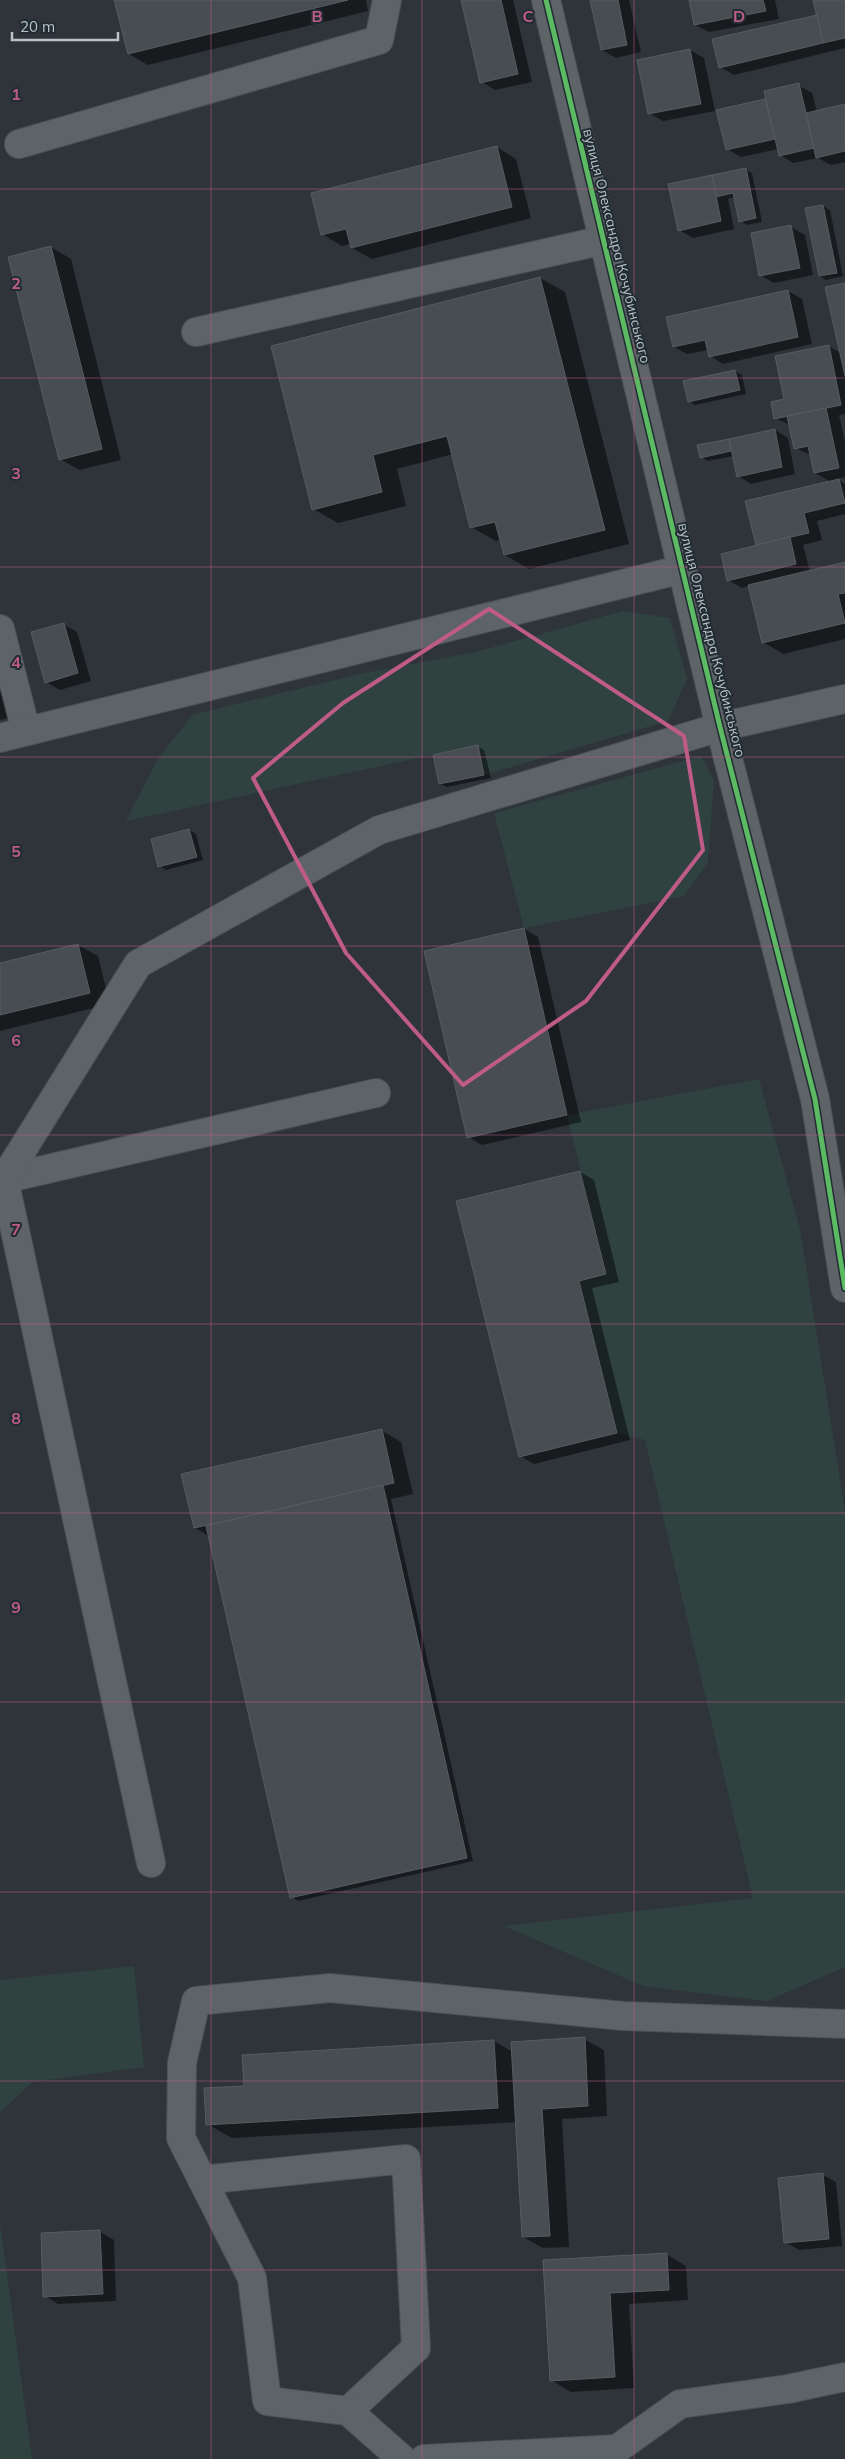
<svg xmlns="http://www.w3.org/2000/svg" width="845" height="2459" viewBox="0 0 845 2459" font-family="Mulish,sans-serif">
	<rect width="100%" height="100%" fill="#2e3439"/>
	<g fill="#2f4240">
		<path d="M623 611 670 618 687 679 668 721 484 775 478 745 126 821 156 762 192 715 364 673 476 652Z"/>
		<path d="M701 756 714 780 708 862 684 896 524 928 494 813Z"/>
		<path d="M759 1079 800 1229 845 1511V1967L767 2001 643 1986 504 1926 753 1898 645 1440 617 1433 579 1281 606 1274 567 1115Z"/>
		<path d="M134 1966 144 2067 33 2082 0 2112V1980Z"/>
		<path d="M0 2223 32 2459H0Z"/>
	</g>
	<g fill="#0007">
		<path d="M116 0H366L368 11 148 65 129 54Z"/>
		<path d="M462 0H513L532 82 495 90 482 82Z"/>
		<path d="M592 0H629L641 52 616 58 602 50Z"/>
		<path d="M690 0H775L779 19 709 32 695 25Z"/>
		<path d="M815 0H845V48L734 75 720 67 818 16Z"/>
		<path d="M690 50 704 58 715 111 663 121 649 113Z"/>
		<path d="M798 85 812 93 817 112 845 105V162L831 165 818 158 793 163 780 155 778 149 741 157 727 149 718 111 767 100Z"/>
		<path d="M497 147 516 159 531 218 372 259 352 248 351 244 342 246 322 234Z"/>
		<path d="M745 169 752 173 762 222 747 225 741 221 735 197 728 199 734 229 693 238 679 230Z"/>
		<path d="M823 206 830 210 843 276 826 280 820 276Z"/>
		<path d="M791 227 805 235 813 275 774 283 760 275Z"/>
		<path d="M51 247 71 259 121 460 79 470 60 459Z"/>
		<path d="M540 278 565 292 629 544 529 569 505 555 501 540 496 541 471 527 453 454 397 469 406 506 338 523 313 509Z"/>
		<path d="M845 284V414L839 415 845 442V477L837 479 845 484V514L817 521 822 540 803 545 810 572 845 563V639L783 654 763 642 749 586 742 588 728 580 757 546 747 502 831 482 815 473 811 455 795 448 790 425 775 418 786 400 828 346 841 353Z"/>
		<path d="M788 291 802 299 812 344 723 364 710 356 708 350 687 354 674 347Z"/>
		<path d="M735 371 742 375 746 394 695 405 689 401 684 382Z"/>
		<path d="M775 430 788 438 795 474 751 484 738 476 733 456 708 461 701 457 729 440Z"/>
		<path d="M63 624 77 632 91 681 60 690 46 682Z"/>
		<path d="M0 655 15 716 0 720Z"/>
		<path d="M478 747 484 750 491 778 447 787 440 784Z"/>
		<path d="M189 830 196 834 203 860 166 870 159 866Z"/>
		<path d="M524 929 538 937 581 1122 482 1145 468 1137Z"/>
		<path d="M78 945 98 956 110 1004 0 1031V964Z"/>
		<path d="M580 1172 594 1180 619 1282 592 1288 630 1440 534 1464 520 1456Z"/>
		<path d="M381 1430 401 1442 413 1494 391 1499 473 1861 298 1901 292 1897 210 1537 195 1528Z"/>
		<path d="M584 2039 604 2050 607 2116 562 2119 569 2247 543 2248 523 2237 517 2122 232 2138 207 2124 246 2087 494 2041 513 2052Z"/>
		<path d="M823 2175 836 2182 842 2246 799 2250 785 2242Z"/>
		<path d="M100 2232 114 2240 116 2301 58 2304 45 2296Z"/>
		<path d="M666 2254 686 2266 688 2300 629 2304 634 2388 571 2392 551 2380 544 2261Z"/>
	</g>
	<g fill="#474d51" stroke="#565c61">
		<path d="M114 0H348L128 54Z"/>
		<path d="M461 0H501L518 74 480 83Z"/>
		<path d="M590 0H618L627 45 601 50Z"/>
		<path d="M689 0H763L766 11 694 25Z"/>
		<path d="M813 0H845V38L823 43Z"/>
		<path d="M817 15 823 43 719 68 712 39Z"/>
		<path d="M690 49 701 104 648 114 637 60Z"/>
		<path d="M799 83 814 148 779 156 764 91Z"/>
		<path d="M765 99 775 139 726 150 716 110Z"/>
		<path d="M845 104V151L816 158 806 113Z"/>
		<path d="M497 146 512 207 351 248 346 229 321 235 311 193Z"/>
		<path d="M746 168 756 218 739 222 733 193 716 197 712 175Z"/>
		<path d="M712 175 721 221 678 231 668 184Z"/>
		<path d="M823 205 837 273 819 276 805 208Z"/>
		<path d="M791 225 800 268 759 276 751 233Z"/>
		<path d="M51 246 102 449 59 460 8 257Z"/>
		<path d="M540 277 605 530 504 555 495 522 470 528 447 436 373 455 382 492 312 510 271 346Z"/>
		<path d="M845 283V376L825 287Z"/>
		<path d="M788 290 798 337 709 357 705 340 673 347 666 317Z"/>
		<path d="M829 345 841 405 774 419 771 402 784 399 775 356Z"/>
		<path d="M735 370 740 390 688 402 683 381Z"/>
		<path d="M826 408 839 468 814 473 808 446 794 449 787 416Z"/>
		<path d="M775 429 782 467 737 477 729 439Z"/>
		<path d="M729 439 731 451 700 458 697 445Z"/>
		<path d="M839 479 845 503 804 513 809 533 756 545 745 501Z"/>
		<path d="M790 537 796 564 727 581 721 554Z"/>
		<path d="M845 562V593L838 594 845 623 762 643 748 585Z"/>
		<path d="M64 623 78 673 45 683 31 632Z"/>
		<path d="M478 745 484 775 439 784 433 755Z"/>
		<path d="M189 829 197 857 158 867 151 839Z"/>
		<path d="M524 928 567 1115 467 1138 424 951Z"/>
		<path d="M78 944 90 993 0 1015V963Z"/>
		<path d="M580 1171 606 1274 579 1281 617 1433 519 1457 456 1201Z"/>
		<path d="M382 1429 394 1483 194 1528 181 1474Z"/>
		<path d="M383 1485 467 1858 290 1898 206 1526Z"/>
		<path d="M585 2037 588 2106 542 2109 550 2236 522 2237 511 2042Z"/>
		<path d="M494 2040 498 2108 206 2125 204 2088 244 2086 242 2055Z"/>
		<path d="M823 2173 829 2239 784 2243 778 2178Z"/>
		<path d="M100 2230 103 2294 43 2297 41 2233Z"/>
		<path d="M667 2253 669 2290 610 2293 615 2377 550 2381 543 2260Z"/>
	</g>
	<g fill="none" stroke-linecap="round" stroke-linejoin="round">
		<defs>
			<g id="minor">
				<path d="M546 0 720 727 815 1099 845 1288"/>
				<path d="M19 144 379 40 387 0"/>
				<path d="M196 332 604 240"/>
				<path d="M0 629 26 731"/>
				<path d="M0 738 683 569"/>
				<path d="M0 1180 376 1093"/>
				<path d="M151 1863 4 1179 138 964 379 830 720 727 845 699"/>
				<path d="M202 2180 406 2159 416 2348 348 2411 267 2401 252 2278 181 2138 182 2063 196 2001 330 1988 623 2016 845 2024"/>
				<path d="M348 2411 402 2459"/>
				<path d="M424 2459 617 2449 680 2404 788 2389 845 2377"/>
			</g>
		</defs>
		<use href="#minor" stroke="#4c5054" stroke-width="30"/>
		<use href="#minor" stroke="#5e6367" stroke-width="28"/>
		<defs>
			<path id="cycleway" d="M546 0 720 727 815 1099 845 1288"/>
		</defs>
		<use href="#cycleway" stroke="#222c33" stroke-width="8"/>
		<use href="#cycleway" stroke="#5cba63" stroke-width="5"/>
	</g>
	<path fill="none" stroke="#be5c87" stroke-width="4" stroke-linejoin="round" d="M489 609 684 736 703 850 586 1001 463 1085 346 953 253 778 343 703Z"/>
	<path fill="none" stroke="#be5c87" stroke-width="1" stroke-opacity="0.55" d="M211 0V2459M422 0V2459M634 0V2459M0 189H845M0 378H845M0 567H845M0 757H845M0 946H845M0 1135H845M0 1324H845M0 1513H845M0 1702H845M0 1892H845M0 2081H845M0 2270H845"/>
	<g text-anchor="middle" stroke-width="4" stroke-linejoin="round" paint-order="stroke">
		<g font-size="14" fill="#b9c2c9" stroke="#222c33">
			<text transform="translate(617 246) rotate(76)" y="5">вулиця Олександра Кочубинського</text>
			<text transform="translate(712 640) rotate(76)" y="5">вулиця Олександра Кочубинського</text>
		</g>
	</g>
	<g font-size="16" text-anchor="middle" font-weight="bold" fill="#be5c87" stroke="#222c33" stroke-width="4" stroke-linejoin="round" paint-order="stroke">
		<text x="317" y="22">B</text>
		<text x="528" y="22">C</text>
		<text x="739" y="22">D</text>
		<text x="16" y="100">1</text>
		<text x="16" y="289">2</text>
		<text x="16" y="479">3</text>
		<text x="16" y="668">4</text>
		<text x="16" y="857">5</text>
		<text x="16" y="1046">6</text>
		<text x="16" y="1235">7</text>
		<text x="16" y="1424">8</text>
		<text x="16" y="1613">9</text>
	</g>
	<path d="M12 32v8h106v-8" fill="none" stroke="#b9c2c9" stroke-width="2.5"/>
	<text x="20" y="32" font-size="15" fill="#b9c2c9" stroke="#222c33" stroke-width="4" paint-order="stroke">20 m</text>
</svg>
